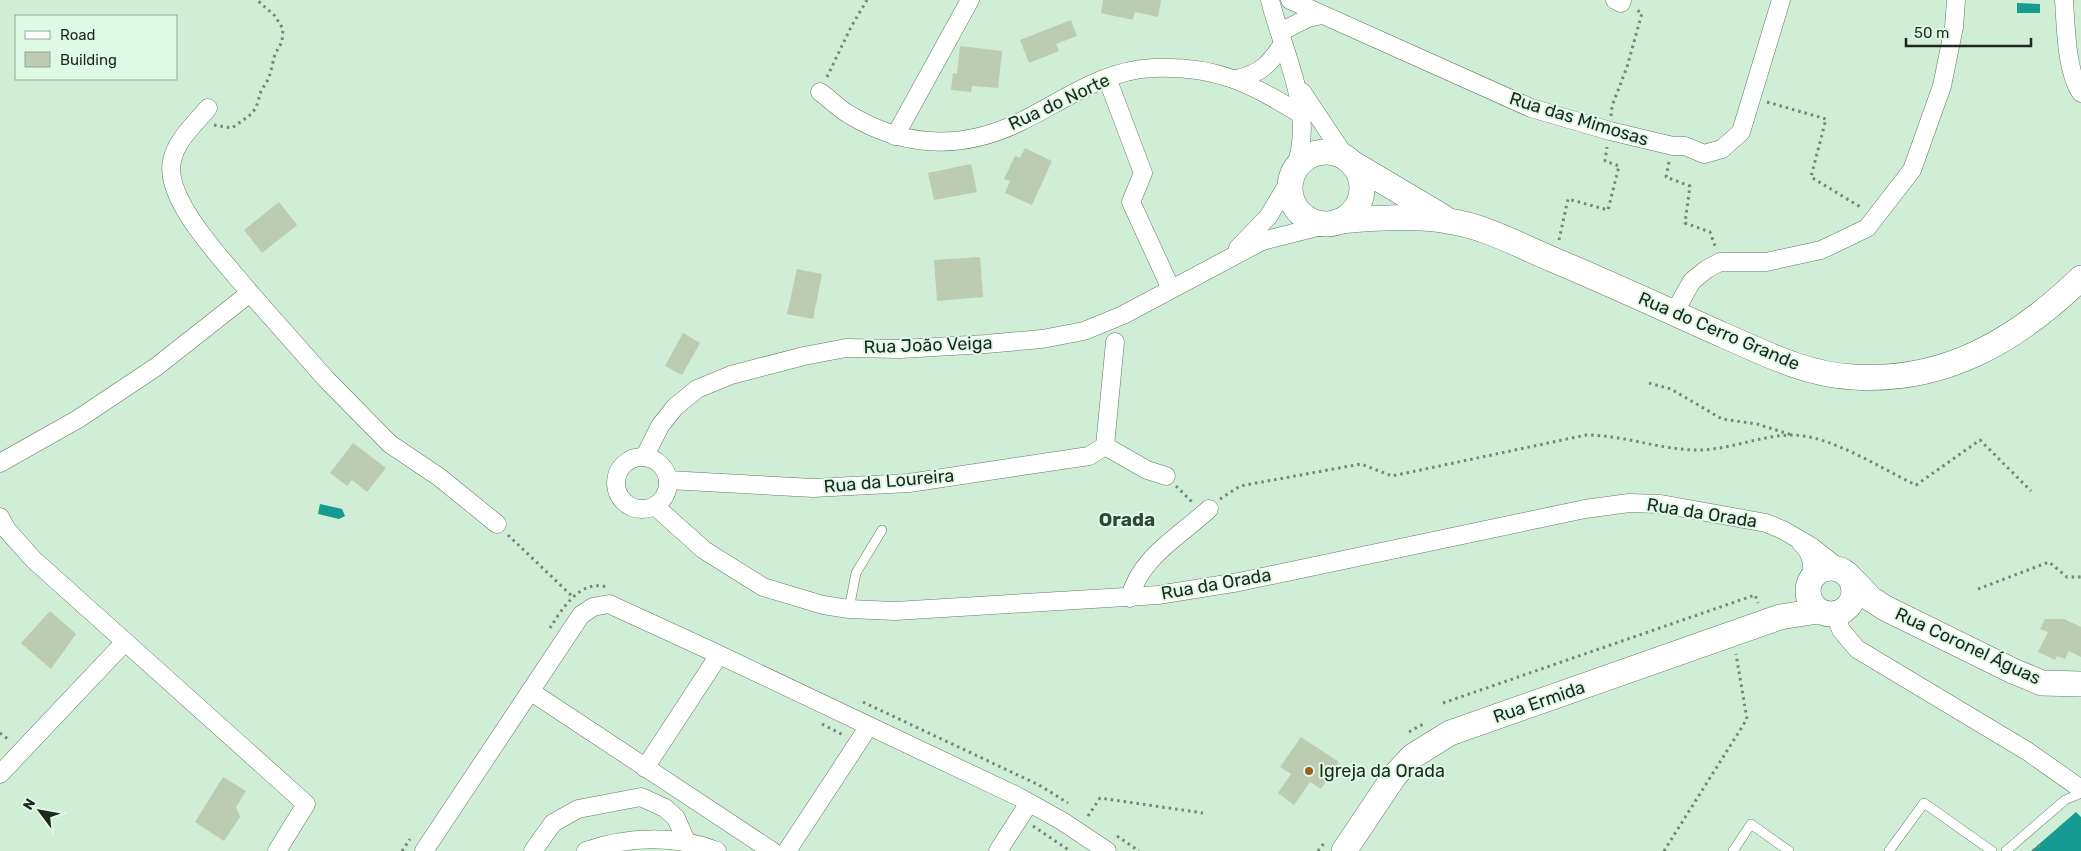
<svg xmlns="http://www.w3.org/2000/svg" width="2081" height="851" viewBox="0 0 2081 851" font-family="Rubik,sans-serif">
	<rect width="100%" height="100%" fill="#d0edd6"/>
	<g fill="#169b93">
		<path d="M2017 3 2040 4V13H2017Z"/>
		<path d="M320 504 342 509 345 516 339 519 318 514Z"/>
		<path d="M2076 812 2081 817V851H2031Z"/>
	</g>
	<g fill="#bbccb1">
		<path d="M1103 0H1161L1158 17 1135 12 1133 20 1101 13Z"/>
		<path d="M1071 20 1077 36 1056 44 1059 51 1029 63 1020 40Z"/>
		<path d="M960 46 1002 51 998 88 972 86 971 92 951 90 953 73 957 74Z"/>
		<path d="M1025 148 1052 161 1032 205 1005 193 1010 181 1004 179 1015 156 1020 158Z"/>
		<path d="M971 164 977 192 934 200 928 173Z"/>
		<path d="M279 202 297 225 262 253 244 230Z"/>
		<path d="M980 257 983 297 937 301 934 260Z"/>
		<path d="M797 269 822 274 813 319 787 314Z"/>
		<path d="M683 333 700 343 682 375 665 366Z"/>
		<path d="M353 443 386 468 367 492 352 480 347 486 330 473Z"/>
		<path d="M50 611 76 634 51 669 21 643Z"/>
		<path d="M2045 619H2064L2081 627V657L2069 651 2065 659 2057 656 2055 660 2038 652 2048 632 2040 629Z"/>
		<path d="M1301 737 1339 762 1321 789 1310 782 1294 805 1278 793 1291 774 1280 767Z"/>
		<path d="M223 777 246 791 236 807 240 817 224 841 195 822Z"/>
	</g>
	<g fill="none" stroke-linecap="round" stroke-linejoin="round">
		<defs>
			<g id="lane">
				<path d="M849 609 856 573 882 530"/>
				<path d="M1733 851 1751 824 1789 851"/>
				<path d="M1889 851 1924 803 1992 851"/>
				<path d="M2006 851 2065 800 2081 793"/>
			</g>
			<g id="street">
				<path d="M1270 0C1284 57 1316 110 1295 169"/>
				<path d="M1290 0 1531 108 1610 131 1673 146H1685L1704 154 1722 149 1741 132 1781 0"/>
				<path d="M1615 0 1621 3 1622 0"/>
				<path d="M2064 0C2066 27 2066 71 2081 93"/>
				<path d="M1280 32 1308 18 1322 15"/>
				<path d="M1107 78 1143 173 1131 202 1171 289"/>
				<path d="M1237 79C1262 73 1269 64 1283 44"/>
				<path d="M820 92C830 99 839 109 850 115 905 148 962 150 1020 122 1063 101 1103 70 1153 68 1214 65 1251 83 1302 115"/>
				<path d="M1302 92 1346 158"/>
				<path d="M208 108C195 124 176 140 172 161 163 200 227 264 250 293"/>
				<path d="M895 136 970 0"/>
				<path d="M1238 248 1268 217 1291 179"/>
				<path d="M1674 313 1692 281 1707 269 1720 262H1766L1821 250 1867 228 1912 170 1942 86 1954 27 1956 0"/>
				<path d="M1105 446 1147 470 1166 476"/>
				<path d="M645 456 660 426 675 407 697 389 731 375 804 356 846 348 901 349 986 344 1042 339 1084 331 1123 315 1262 241 1329 224"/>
				<circle cx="642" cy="483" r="26"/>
				<path d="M0 463 78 419 156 367 250 293 326 379 390 444 439 477 497 524"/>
				<path d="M668 480 813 488 909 483 1089 456 1105 446 1115 342"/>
				<path d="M655 506 704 550 763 587 823 605 849 609 895 611 1158 595 1239 582 1585 509 1629 503 1661 504 1766 523 1783 530 1812 547 1841 570"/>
				<path d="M0 517 7 530 34 560 306 804 277 851"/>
				<path d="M1801 543C1812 553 1813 564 1812 578"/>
				<path d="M1130 598C1139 558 1180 536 1209 509"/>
				<path d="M1835 614 1841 630 1857 649 2027 751 2081 789"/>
				<path d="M530 691 772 851"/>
				<path d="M645 768 719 655"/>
				<path d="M0 774 124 643"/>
				<path d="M424 851 581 615 593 607 609 604 707 649 1019 797 1062 821 1107 851"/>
				<path d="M533 851 553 823 578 809 641 797 665 808 676 818 687 843"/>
				<path d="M586 851C627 836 676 835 717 851"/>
				<path d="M787 851 869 726"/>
				<path d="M998 851 1029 803"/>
			</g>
			<g id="secondary">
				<circle cx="1326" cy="188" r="36"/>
				<path d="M1352 163 1443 217"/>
				<path d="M1340 221C1375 218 1413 215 1448 221 1485 226 1520 246 1554 260 1611 284 1667 310 1723 335 1764 353 1807 375 1853 377 1945 383 2017 340 2081 278"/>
				<circle cx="1831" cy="591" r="23"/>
				<path d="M1847 574 1871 599 1885 608 2013 671 2042 683 2081 684"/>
				<path d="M1344 851 1395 775 1413 756 1450 733 1780 617 1818 611"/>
			</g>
		</defs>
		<use href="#lane" stroke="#627b68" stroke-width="10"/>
		<use href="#street" stroke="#627b68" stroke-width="19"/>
		<use href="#secondary" stroke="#627b68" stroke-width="26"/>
		<g stroke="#738778" stroke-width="3" stroke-dasharray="2.5 4" stroke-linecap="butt">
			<path d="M827 77 851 27 867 0"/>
			<path d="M1767 102 1826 119 1811 177 1862 208"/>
			<path d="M1611 116 1612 106 1627 67 1642 13 1635 9"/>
			<path d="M214 125 232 128 249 116 256 108 261 91 269 78 275 54 282 42 283 29 275 16 257 0"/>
			<path d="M1669 162 1666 177 1690 186 1685 223 1710 232 1715 246"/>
			<path d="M1559 240 1568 199 1608 210 1619 166 1605 161 1607 147"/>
			<path d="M1649 383 1671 389 1722 419 1757 424 1792 435"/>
			<path d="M1176 486 1193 503"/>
			<path d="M1220 499 1240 486 1361 464 1392 476 1586 435C1623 435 1657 449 1695 450 1727 451 1760 435 1793 435 1832 436 1880 468 1916 485L1980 440 2031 491"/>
			<path d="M508 535 573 597"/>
			<path d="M1978 589 2049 562 2067 577H2081"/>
			<path d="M550 628C562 609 580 579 607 587"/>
			<path d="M863 702 1039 785 1068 803"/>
			<path d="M1443 703 1755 595 1758 603"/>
			<path d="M822 724 845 736"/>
			<path d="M1409 732 1425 723"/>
			<path d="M0 733 9 740"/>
			<path d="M1088 816 1100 798 1203 813"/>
			<path d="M1033 826 1070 851"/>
			<path d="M1117 836 1139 851"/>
			<path d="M402 851 410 839"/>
			<path d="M1318 851 1325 842"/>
			<path d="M1664 851 1747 719 1736 654"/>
			<path d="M2033 851 2040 845"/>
		</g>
		<use href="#lane" stroke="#fff" stroke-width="9"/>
		<use href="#street" stroke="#fff" stroke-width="18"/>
		<use href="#secondary" stroke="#fff" stroke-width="25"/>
	</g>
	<circle fill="#9c5f23" stroke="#defae4" stroke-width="2" cx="1309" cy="771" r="5"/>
	<g text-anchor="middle" stroke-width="4" stroke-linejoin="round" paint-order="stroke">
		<g font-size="18" fill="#1d2820" stroke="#defae4">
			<text transform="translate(1059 102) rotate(-25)" y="6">Rua do Norte</text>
			<text transform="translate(1579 119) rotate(17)" y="6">Rua das Mimosas</text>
			<text transform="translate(1719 331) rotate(23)" y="6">Rua do Cerro Grande</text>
			<text transform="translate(928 345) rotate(-2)" y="6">Rua João Veiga</text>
			<text transform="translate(889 481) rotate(-5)" y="6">Rua da Loureira</text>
			<text transform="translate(1702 513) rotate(9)" y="6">Rua da Orada</text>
			<text transform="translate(1216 584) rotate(-10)" y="6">Rua da Orada</text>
			<text transform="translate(1968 646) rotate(25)" y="6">Rua Coronel Águas</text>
			<text transform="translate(1539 702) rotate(-19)" y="6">Rua Ermida</text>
		</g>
		<g font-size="18" fill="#1d2820" stroke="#defae4" text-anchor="start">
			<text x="1319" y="777">Igreja da Orada</text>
		</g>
		<g font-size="19" font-weight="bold" fill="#304736" stroke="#defae4">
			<text x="1127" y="526">Orada</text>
		</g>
	</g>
	<rect x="15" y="15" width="162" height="65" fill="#defae4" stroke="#91a696"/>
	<rect x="25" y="31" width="25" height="8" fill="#ffffff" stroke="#91a696"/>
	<text x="60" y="40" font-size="15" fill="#1d2820">Road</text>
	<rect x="25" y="52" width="25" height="15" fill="#bbccb1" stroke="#91a696"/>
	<text x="60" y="65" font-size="15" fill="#1d2820">Building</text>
	<g transform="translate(40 811) rotate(302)" stroke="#defae4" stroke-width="4" paint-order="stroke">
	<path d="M0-4L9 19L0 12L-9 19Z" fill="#1d2820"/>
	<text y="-8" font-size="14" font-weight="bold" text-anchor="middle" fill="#1d2820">N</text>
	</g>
	<path d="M1906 38v8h125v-8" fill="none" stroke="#1d2820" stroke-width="2.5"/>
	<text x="1914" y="38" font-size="15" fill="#1d2820" stroke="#defae4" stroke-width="4" paint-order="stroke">50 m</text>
</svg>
